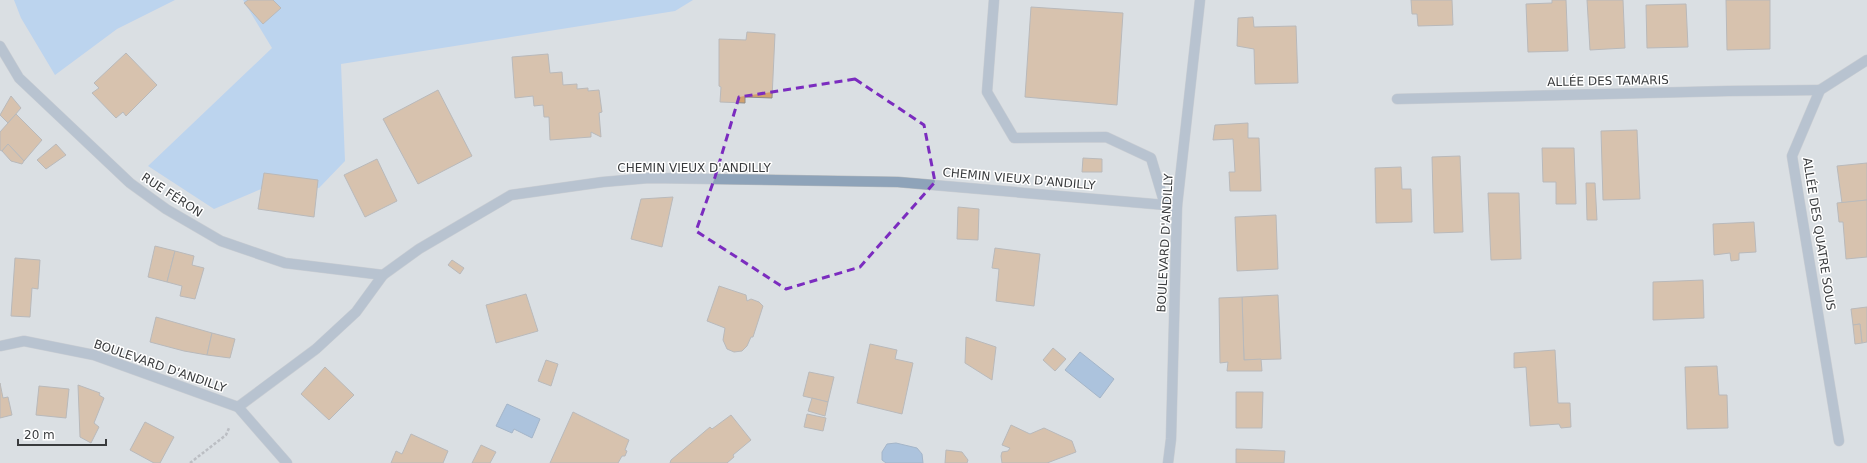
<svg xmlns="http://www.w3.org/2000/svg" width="1867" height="463" viewBox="0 0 1867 463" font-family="'DejaVu Sans',sans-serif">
	<rect width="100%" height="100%" fill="#dadfe3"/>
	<g fill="#98c7fa">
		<path d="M14 0H175L117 29 55 75 21 18Z"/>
		<path d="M243 0H693L675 11 341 64 345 161 319 188 273 184 214 209 148 166 272 48Z"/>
	</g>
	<g fill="#73a2d4" stroke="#6283a7">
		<path d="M1080 352 1114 379 1100 398 1065 370Z"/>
		<path d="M507 404 540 419 532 438 514 429 512 433 496 426Z"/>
		<path d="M896 443 917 448 922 454 923 463H886L882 460V452L887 444Z"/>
	</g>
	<g fill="#d2a16d" stroke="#908c88">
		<path d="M248 0H273L281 8 263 24 244 3Z"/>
		<path d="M1411 0H1452L1453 25 1418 26 1417 14H1412Z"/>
		<path d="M1552 0H1566L1568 51 1528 52 1526 4 1552 3Z"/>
		<path d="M1587 0H1623L1625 48 1590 50Z"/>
		<path d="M1726 0H1770V49L1727 50Z"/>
		<path d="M1686 4 1688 47 1647 48 1646 5Z"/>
		<path d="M1031 7 1123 13 1117 105 1025 97Z"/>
		<path d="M1253 17 1254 27 1296 26 1298 83 1255 84 1254 49 1237 46 1238 18Z"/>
		<path d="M747 32 775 34 772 98 745 97V103L720 102 721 87 719 86V39L746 40Z"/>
		<path d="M126 53 157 85 126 116 123 112 116 118 92 93 99 88 94 83Z"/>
		<path d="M548 54 550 73 562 72 563 85 577 84V89L588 88V91L599 90 602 112 599 113 601 137 591 132V137L550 140 549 117H544L543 105 534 106 533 96 515 98 512 57Z"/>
		<path d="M438 90 472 156 418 184 383 119Z"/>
		<path d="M11 96 21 108 8 123 0 115Z"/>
		<path d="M16 114 42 140 24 161 8 144 2 151 0 150V132Z"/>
		<path d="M1248 123V138H1259L1261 191H1230L1229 172H1235L1233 139 1213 140 1215 125Z"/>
		<path d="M1637 130 1640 199 1603 200 1601 131Z"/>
		<path d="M8 144 24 161 22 164 11 161 2 151Z"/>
		<path d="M56 144 66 155 46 169 37 160Z"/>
		<path d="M1542 148H1574L1576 204H1556V182H1543Z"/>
		<path d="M1460 156 1463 232 1434 233 1432 157Z"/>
		<path d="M1083 158 1102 159V172H1082Z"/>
		<path d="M377 159 397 201 365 217 344 175Z"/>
		<path d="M1867 163V200L1842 203 1837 166Z"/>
		<path d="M1401 167 1402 189H1411L1412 222 1376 223 1375 168Z"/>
		<path d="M264 173 318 180 314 217 258 209Z"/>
		<path d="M1586 183H1595L1597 220H1587Z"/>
		<path d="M1488 193H1519L1521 259 1491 260Z"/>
		<path d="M673 197 662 247 631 239 641 199Z"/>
		<path d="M1867 200V257L1846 259 1843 222H1839L1837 203Z"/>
		<path d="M958 207 979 209 978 240 957 239Z"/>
		<path d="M1276 215 1278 269 1237 271 1235 217Z"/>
		<path d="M1754 222 1756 252 1739 253V260L1731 261 1730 253 1714 255 1713 224Z"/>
		<path d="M155 246 175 251 167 282 148 277Z"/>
		<path d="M995 248 1040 254 1034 306 996 301 999 269 992 268Z"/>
		<path d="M175 251 194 256 192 265 204 268 195 299 180 296 182 286 167 282Z"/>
		<path d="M15 258 40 260 38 289 32 288 30 317 11 316Z"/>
		<path d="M452 260 464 268 460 274 448 265Z"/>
		<path d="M1703 280 1704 318 1653 320V282Z"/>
		<path d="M719 286 746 295 747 301 751 299 759 302 763 306 753 337H751L747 346 742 351 734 352 727 349 723 340 725 328 707 321Z"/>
		<path d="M526 294 538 331 496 343 486 305Z"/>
		<path d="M1278 295 1281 359 1244 360 1242 297Z"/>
		<path d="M1242 297 1244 360 1261 359 1262 371H1227L1228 362 1220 363 1219 298Z"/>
		<path d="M1867 307V342L1862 343 1860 324 1853 325 1851 309Z"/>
		<path d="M156 317 212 333 207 355 184 351 150 342Z"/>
		<path d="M1860 324 1862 343 1855 344 1853 325Z"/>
		<path d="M212 333 235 339 230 358 207 355Z"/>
		<path d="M966 337 996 347 992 380 965 363Z"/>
		<path d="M870 344 897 350 895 359 913 363 902 414 857 403Z"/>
		<path d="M1053 348 1066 359 1055 371 1043 360Z"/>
		<path d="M1555 350 1558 403H1570L1571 427 1561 428 1559 424 1530 426 1526 367 1514 368V353Z"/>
		<path d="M546 360 558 364 551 386 538 381Z"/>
		<path d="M1717 366 1719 395H1727L1728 428 1687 429 1685 367Z"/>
		<path d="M325 367 354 395 329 420 301 394Z"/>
		<path d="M809 372 834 377 828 402 803 396Z"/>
		<path d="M0 383 3 398 8 397 12 415 0 418Z"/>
		<path d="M78 385 100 393 99 395 104 398 94 423 99 427 91 443 80 437Z"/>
		<path d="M39 386 69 389 66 418 36 415Z"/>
		<path d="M1236 392H1263L1262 428H1236Z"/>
		<path d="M812 398 828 402 825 416 808 411Z"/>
		<path d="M573 412 629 440 625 450 627 451 625 456H622L618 463H550Z"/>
		<path d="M807 414 826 418 823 431 804 427Z"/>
		<path d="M731 415 751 440 733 455 734 457 727 463H670L671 460 710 427 712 429Z"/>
		<path d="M145 422 174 437 160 463H154L130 450Z"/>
		<path d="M1011 425 1030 434 1044 428 1072 441 1076 452 1047 463H1002L1001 456 1002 452 1008 451 1010 448 1002 445Z"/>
		<path d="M411 434 448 451 443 463H391L396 451 402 454Z"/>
		<path d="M481 445 496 452 490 463H472Z"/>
		<path d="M1236 449 1285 451 1284 463H1236Z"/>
		<path d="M946 450 962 452 968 460 967 463H945Z"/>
	</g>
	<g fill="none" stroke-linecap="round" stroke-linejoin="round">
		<defs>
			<g id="minor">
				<path d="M994 0 987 92 1014 138 1106 137 1151 158 1165 205"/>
				<path d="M0 46 19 78 130 183 166 209 221 241 285 263 383 275"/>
				<path d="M1397 99 1728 91 1820 90"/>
				<path d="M0 346 24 341 94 355 238 407 287 463"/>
				<path d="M238 407 316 349 356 312 383 275 419 249 511 195 603 182 649 178 898 182 1177 206"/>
				<path d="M1839 441 1792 156 1820 90 1867 60"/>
				<path d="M1168 463 1171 439 1177 206 1200 0"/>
			</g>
		</defs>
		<use href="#minor" stroke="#b7bbbe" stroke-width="11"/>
		<path stroke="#94979b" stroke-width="2.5" stroke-dasharray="3 2" stroke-linecap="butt" d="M190 463 226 435 229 428"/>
		<use href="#minor" stroke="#8ea3b9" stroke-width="10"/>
	</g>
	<path d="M0 0H1867V463H0ZM855 79 924 125 935 182 860 267 786 289 696 231 715 177 739 97Z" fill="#dadfe3" fill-opacity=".55" fill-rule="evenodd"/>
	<path fill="none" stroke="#7b2cbf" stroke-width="3" stroke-dasharray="8 5" stroke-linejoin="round" d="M855 79 924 125 935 182 860 267 786 289 696 231 715 177 739 97Z"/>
	<g text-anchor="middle" stroke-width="3" stroke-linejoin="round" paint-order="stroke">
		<g font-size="12" fill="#393b3d" stroke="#fff">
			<text transform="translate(1608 81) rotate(-1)" y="4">ALLÉE DES TAMARIS</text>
			<text x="694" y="172">CHEMIN VIEUX D'ANDILLY</text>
			<text transform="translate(1019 179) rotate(5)" y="4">CHEMIN VIEUX D'ANDILLY</text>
			<text transform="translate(172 195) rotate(33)" y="4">RUE FÉRON</text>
			<text transform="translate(1819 234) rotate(81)" y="4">ALLÉE DES QUATRE SOUS</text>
			<text transform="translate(1165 243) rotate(-87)" y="4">BOULEVARD D'ANDILLY</text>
			<text transform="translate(160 366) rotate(19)" y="4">BOULEVARD D'ANDILLY</text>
		</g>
	</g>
	<path d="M18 439v6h88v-6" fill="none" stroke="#393b3d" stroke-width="2"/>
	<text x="24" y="439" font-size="12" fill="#393b3d" stroke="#ffffff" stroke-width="3" paint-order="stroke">20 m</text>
</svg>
